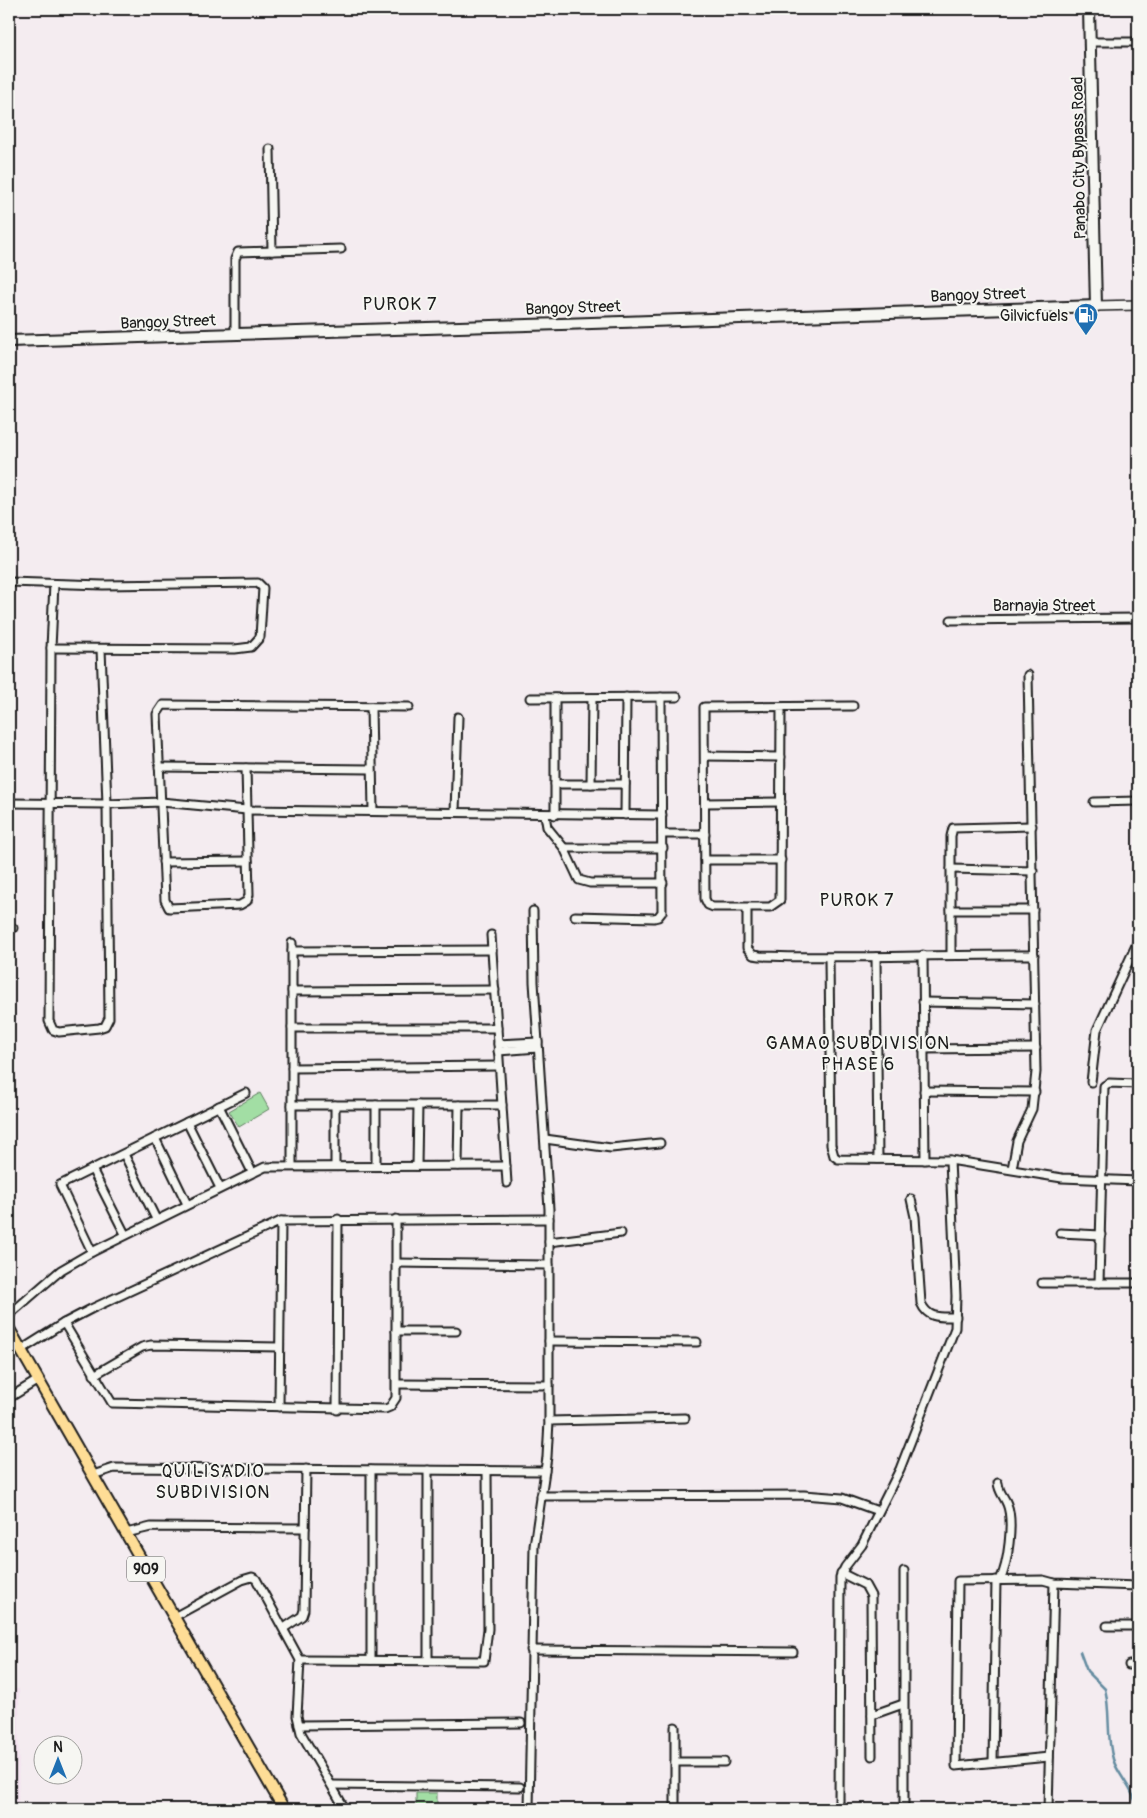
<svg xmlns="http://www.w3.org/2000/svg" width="1147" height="1818" viewBox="0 0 1147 1818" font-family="Pangolin,sans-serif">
	<rect width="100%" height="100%" fill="#f4ecf0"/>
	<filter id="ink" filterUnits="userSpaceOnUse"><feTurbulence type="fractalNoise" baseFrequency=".02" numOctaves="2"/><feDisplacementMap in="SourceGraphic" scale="10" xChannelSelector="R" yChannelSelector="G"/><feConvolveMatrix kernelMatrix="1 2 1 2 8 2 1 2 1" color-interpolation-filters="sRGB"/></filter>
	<g filter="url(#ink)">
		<path fill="#f2e0ee" d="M9 1689H19L18 1809H9Z"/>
		<g fill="#a2dea4" stroke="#5f7d60">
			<path d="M260 1093 269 1109 239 1127 229 1111Z"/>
			<rect x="416" y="1793" width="21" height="16"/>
		</g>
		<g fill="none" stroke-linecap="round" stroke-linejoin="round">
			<path stroke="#668da1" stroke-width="2.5" d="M1080 1652 1087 1671 1105 1689C1111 1712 1106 1737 1113 1759 1118 1776 1133 1787 1138 1809"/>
			<defs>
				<g id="minor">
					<path d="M1090 42H1138"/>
					<path d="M270 149 272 251"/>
					<path d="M235 334V259L238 252 341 249"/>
					<path d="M9 582 103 585 258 583 263 588 260 637 251 647 235 649 51 648"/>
					<path d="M54 584 51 648 49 1021 53 1030 59 1032 99 1028 105 1026 109 1018 107 804 101 649"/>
					<path d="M951 620 1138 618"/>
					<path d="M530 698 677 697"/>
					<path d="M555 698V815"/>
					<path d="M371 707 373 811"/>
					<path d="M781 707 780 900 770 907H713L708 905 705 899 704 707 853 706"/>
					<path d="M705 756 781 757"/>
					<path d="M159 767 371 769"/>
					<path d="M246 768 249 895 247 901 240 905 169 908 165 900 157 714 163 705 409 707"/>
					<path d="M555 784H625"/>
					<path d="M591 784 592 698"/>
					<path d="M1094 802 1138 801"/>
					<path d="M9 803 107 804 161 802 247 810 662 815"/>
					<path d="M705 803 781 802"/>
					<path d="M455 812 458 717"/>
					<path d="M545 815 547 827 564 848 579 880 590 883H663"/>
					<path d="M625 815 626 697"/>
					<path d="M662 834H705"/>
					<path d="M564 848H663"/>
					<path d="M705 860H781"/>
					<path d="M163 862 248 861"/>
					<path d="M951 869 1033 871"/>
					<path d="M747 908V948L753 955 760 956C852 959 943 954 1034 955"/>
					<path d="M951 910H1033"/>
					<path d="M575 916 654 918 658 917 662 912 661 697"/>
					<path d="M9 928H13"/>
					<path d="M491 935 507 1183"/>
					<path d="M292 951 492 950"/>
					<path d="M951 954V836L953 828 1032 826"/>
					<path d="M923 955 925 1160"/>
					<path d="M876 957 878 1159"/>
					<path d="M829 958 831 1145 834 1156 838 1159 950 1160 1062 1178 1138 1181"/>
					<path d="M292 991 495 990"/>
					<path d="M923 1002 1035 1004"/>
					<path d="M292 1028H497"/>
					<path d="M498 1044 538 1042"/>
					<path d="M923 1049 1036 1048"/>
					<path d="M498 1051 538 1048"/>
					<path d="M292 1068 499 1066"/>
					<path d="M1091 1082 1097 1030 1138 941"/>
					<path d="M924 1091 1035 1092"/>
					<path d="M292 1105H502"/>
					<path d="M335 1105V1166"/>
					<path d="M376 1105V1166"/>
					<path d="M219 1106 252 1172"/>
					<path d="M187 1122 220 1188"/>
					<path d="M155 1138 187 1204"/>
					<path d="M545 1139 611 1148 660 1143"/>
					<path d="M124 1154 156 1219"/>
					<path d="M292 1166V943"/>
					<path d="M417 1166 418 1105"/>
					<path d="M458 1166 459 1105"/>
					<path d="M92 1169 125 1234"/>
					<path d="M1012 1169 1017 1141 1032 1109 1036 1072 1028 675"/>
					<path d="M911 1199 915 1217 921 1303C928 1319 940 1317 956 1317"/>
					<path d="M1060 1233 1101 1235"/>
					<path d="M549 1242 621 1233"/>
					<path d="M92 1252 60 1185 246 1093"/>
					<path d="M396 1263 549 1265"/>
					<path d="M1042 1283H1138"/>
					<path d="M1099 1283 1104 1086 1109 1083 1138 1084"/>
					<path d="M9 1315 61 1270 92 1252 265 1167 506 1166"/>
					<path d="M64 1323 112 1403 385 1409 390 1407 396 1398V1219"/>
					<path d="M396 1331H456"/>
					<path d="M549 1341 697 1342"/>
					<path d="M21 1350 64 1323 91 1309 281 1221 549 1219"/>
					<path d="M94 1375 142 1347 151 1345 279 1347"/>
					<path d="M397 1384 549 1385"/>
					<path d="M9 1398 38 1380"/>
					<path d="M279 1407 281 1221"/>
					<path d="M337 1410 338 1219"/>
					<path d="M549 1421 685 1418"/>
					<path d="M428 1470V1660"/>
					<path d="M93 1475 114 1468 545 1471"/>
					<path d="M998 1483C999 1493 1004 1496 1007 1504 1014 1521 1008 1565 1000 1580"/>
					<path d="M541 1496 804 1495 842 1498 878 1511"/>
					<path d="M126 1533 151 1527 305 1528"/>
					<path d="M841 1573 865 1585 871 1596 872 1756"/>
					<path d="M174 1617 242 1580 252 1577 256 1579 300 1660 297 1716 301 1733 345 1809"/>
					<path d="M1107 1626H1138"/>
					<path d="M284 1628 302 1616 304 1610 306 1469"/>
					<path d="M531 1650 793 1652"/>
					<path d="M300 1660 484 1661 488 1629 487 1470"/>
					<path d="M371 1660V1470"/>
					<path d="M1129 1665H1138"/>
					<path d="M872 1715 903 1704"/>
					<path d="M299 1725 521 1723"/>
					<path d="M675 1727V1809"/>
					<path d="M1049 1757 956 1766 958 1581 1043 1580 1054 1583 1138 1586"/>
					<path d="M675 1762H724"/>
					<path d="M993 1762 996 1580"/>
					<path d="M332 1785 520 1787"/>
					<path d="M529 1809 534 1546 547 1457 549 1421V1209L534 982 533 911"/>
					<path d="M839 1809 840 1577 845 1567 862 1545 900 1469 955 1328 956 1296 950 1160"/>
					<path d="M904 1809V1571"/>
					<path d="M1048 1809 1054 1583"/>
				</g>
				<path id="tertiary" d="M1096 306 1138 305"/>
				<path id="secondary" d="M9 341C371 331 734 318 1096 306L1089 9"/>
				<path id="primary" d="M9 1329 284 1809"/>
			</defs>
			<use href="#minor" stroke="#1c1c1c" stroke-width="11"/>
			<use href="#tertiary" stroke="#1c1c1c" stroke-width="12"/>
			<use href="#secondary" stroke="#1c1c1c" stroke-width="14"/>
			<use href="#primary" stroke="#1c1c1c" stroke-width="14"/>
			<use href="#minor" stroke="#f6f6f2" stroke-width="7"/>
			<use href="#tertiary" stroke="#f6f6f2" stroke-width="9"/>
			<use href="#secondary" stroke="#f6f6f2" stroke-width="10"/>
			<use href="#primary" stroke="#fedd96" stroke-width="10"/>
		</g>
	</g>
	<defs>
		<symbol id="fuel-pin" viewBox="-11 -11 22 30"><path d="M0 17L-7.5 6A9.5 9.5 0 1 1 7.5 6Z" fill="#1f6fb2" stroke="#f6f6f2"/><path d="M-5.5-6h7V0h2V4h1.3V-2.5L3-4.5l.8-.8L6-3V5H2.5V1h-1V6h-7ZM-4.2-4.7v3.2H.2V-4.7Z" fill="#fff"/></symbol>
	</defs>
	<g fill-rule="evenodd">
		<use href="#fuel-pin" x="1072" y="301" width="28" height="38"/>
	</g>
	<g text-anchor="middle" stroke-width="4" stroke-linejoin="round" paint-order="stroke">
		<rect fill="#f6f6f2" stroke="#5d5d5c" stroke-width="1" x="127" y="1556.5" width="38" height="25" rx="4"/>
		<g font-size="15" font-weight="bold" fill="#1c1c1c">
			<text x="146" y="1574">909</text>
		</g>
		<g font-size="16" fill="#1c1c1c" stroke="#f6f6f2">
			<text transform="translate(1078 158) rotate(-91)" y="6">Panabo City Bypass Road</text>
			<text transform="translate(978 294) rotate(-2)" y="6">Bangoy Street</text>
			<text transform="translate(573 307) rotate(-2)" y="6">Bangoy Street</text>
			<text transform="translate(168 321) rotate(-2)" y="6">Bangoy Street</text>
			<text x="1044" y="611">Barnayia Street</text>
		</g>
		<g font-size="16" fill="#1c1c1c" stroke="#f6f6f2" text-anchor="end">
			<text x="1068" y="321">Gilvicfuels</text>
		</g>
		<g font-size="18" letter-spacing="1" fill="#1c1c1c" stroke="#f6f6f2">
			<text x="400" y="310">PUROK 7</text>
			<text x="857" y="906">PUROK 7</text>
			<text x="858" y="1049">GAMAO SUBDIVISION<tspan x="858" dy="21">PHASE 6</tspan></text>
			<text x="213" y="1477">QUILISADIO<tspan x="213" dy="21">SUBDIVISION</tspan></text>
		</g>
	</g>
	<rect width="1147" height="1818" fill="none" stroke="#f6f6f2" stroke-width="30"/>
	<rect x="15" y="15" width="1117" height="1788" fill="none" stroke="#1c1c1c" stroke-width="2" filter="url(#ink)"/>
	<g transform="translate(58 1760)"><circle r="24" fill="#f6f6f2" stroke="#9f9f9c"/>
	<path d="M0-4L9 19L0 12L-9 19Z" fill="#1f6fb2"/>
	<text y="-8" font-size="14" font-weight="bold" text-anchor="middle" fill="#1c1c1c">N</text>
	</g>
</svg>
